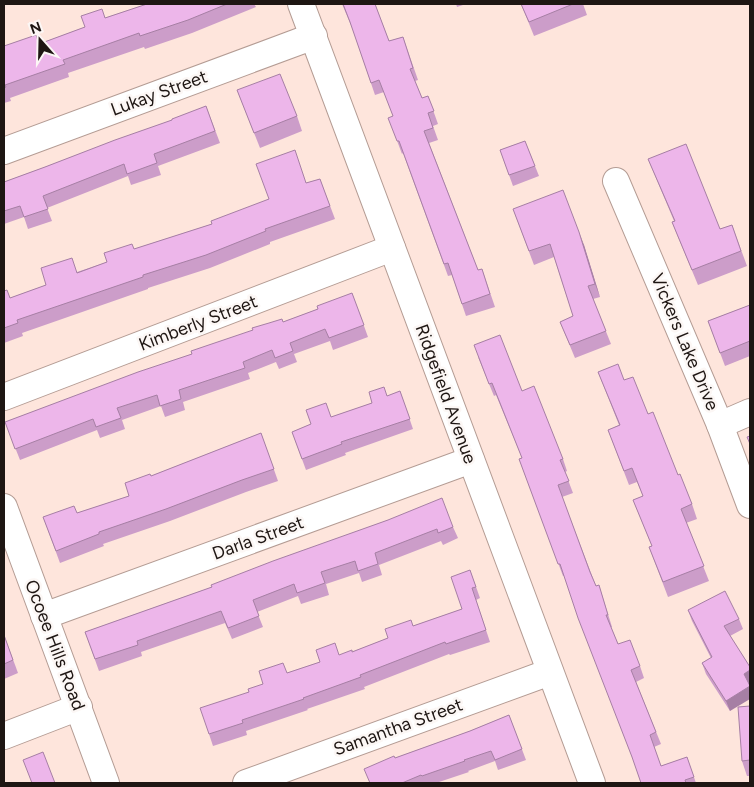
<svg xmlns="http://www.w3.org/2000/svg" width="754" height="787" viewBox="0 0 754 787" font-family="Figtree,sans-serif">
	<rect width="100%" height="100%" fill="#fee5dc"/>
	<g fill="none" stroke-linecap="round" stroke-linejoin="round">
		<defs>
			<g id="minor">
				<path d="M301 4 592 783"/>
				<path d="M4 151 314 36"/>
				<path d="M616 181 720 425 750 505"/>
				<path d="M4 397 392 248"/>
				<path d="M720 425 750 412"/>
				<path d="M4 507 106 783"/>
				<path d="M44 616 471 460"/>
				<path d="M4 736 79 707"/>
				<path d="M246 783 550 672"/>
			</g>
		</defs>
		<use href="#minor" stroke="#b49c94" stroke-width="28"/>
		<use href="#minor" stroke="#fff" stroke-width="26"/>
	</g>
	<g fill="#cc9dc9">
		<path d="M147 4H254L256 7 192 33 145 49 144 47 68 73 69 77 10 98 11 101 4 103V46L39 44 85 27 105 18Z"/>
		<path d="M342 4H375L389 41 403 37 418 80 415 81 422 98 428 96 438 124 433 126 438 140 429 143 478 270 482 269 495 307 466 316 452 275 448 276 403 153 402 154 393 130V116L384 92 375 95 353 30Z"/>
		<path d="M456 4H466L457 7Z"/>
		<path d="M521 4H583L587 15 534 36Z"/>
		<path d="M237 90 297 116 302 131 260 148Z"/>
		<path d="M206 106 220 143 158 166 161 175 131 185 128 176 47 208 52 221 28 229 24 217 4 224V182L45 167 172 120Z"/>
		<path d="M525 141 539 176 513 186 500 150Z"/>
		<path d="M648 159 720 229 732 225 747 266 698 285 678 237 672 222 674 221Z"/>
		<path d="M320 179 335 219 270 242V244L210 268 148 288V289L22 333 23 336 4 343V291L10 298 46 285 77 272 107 262 134 249 212 224 269 199 306 183Z"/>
		<path d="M513 209 584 245 600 297 593 299 611 344 575 358 560 322 573 316 554 257 534 265Z"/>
		<path d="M352 293 368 337 333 350 330 341 294 354 297 362 279 369 276 362 248 373 250 379 183 402 185 410 165 417 161 406 122 420 125 429 100 438 97 430 20 460 5 422 192 354 283 322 318 309Z"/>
		<path d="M750 305V356L725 366 708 321Z"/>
		<path d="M478 357 522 391 563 459 567 471 565 472 573 493 562 497 596 586 599 585 612 627H611L618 644 640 666 644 678 636 682 661 744 654 747 661 766 687 757 696 783H641L634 762 564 576H563L519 459 522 458 496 395 494 396Z"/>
		<path d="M598 372 624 380 648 414 692 504 697 519 686 523 709 581 668 597 649 547 652 546 633 500 643 496 637 482 629 485 608 430 619 425Z"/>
		<path d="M400 391 413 429 345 453 346 455 306 470 292 432 311 424 372 403 387 396Z"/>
		<path d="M261 433 278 481 246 492 170 521 103 544 104 546 60 563 43 517 77 513 129 496 151 476Z"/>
		<path d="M388 520 453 527 458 538 443 545 441 541 379 565 382 575 362 582 359 573 326 584 329 595 301 604 298 596 257 612 263 627 232 639 225 623 141 652 142 656 99 671 85 632 212 587Z"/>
		<path d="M470 570 480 598 476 600 490 642 450 655 449 654 364 687 365 689 307 709 308 710 246 731 247 735 213 746 209 734 249 692 263 684 287 673 320 662 339 655 352 652 388 638 413 626 462 609Z"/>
		<path d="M688 610 739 619 743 629 730 636 750 667V683L730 711 706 674 702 663 711 658 692 621Z"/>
		<path d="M4 635 18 673 4 679Z"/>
		<path d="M750 706V776H747L742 761Z"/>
		<path d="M509 715 526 760 498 770 495 761 468 771 469 772 436 783H369L395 758 470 731Z"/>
	</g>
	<g fill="#a67fa4">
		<path d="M579 232 584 245 600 297 595 284Z"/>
		<path d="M750 670V683L747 684 744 674Z"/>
		<path d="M750 686V699L730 711 726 701Z"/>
	</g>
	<g fill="#edb6ea" stroke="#a67fa4">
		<path d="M147 4H227L188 20 140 36 139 33 63 60 65 64 5 85 6 87 4 88V46L36 35 39 44 85 27 81 16 102 9 105 18Z"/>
		<path d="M343 4H375L389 41 403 37 413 68 410 69 422 98 428 96 434 111 428 113 433 128 424 131 478 270 482 269 490 294 462 304 448 263 444 264 399 141H397L388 118 393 116 379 80 371 83 350 22Z"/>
		<path d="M521 4H573L529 22Z"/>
		<path d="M280 74 297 116 254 133 237 90Z"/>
		<path d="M206 106 215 131 154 154 157 163 127 174 124 164 43 196 48 209 24 217 20 206 4 211V182L45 167 115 140 172 120V119Z"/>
		<path d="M525 141 535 166 509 175 500 150Z"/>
		<path d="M686 144 720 229 732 225 741 251 692 270 672 222 675 221 648 159Z"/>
		<path d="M295 150 306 183 320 179 330 206 265 229 266 231 206 255 143 275V277L17 320 18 323 4 328V291L7 290 10 298 46 285 41 268 72 258 77 273 107 262 104 253 132 244 134 249 212 224 211 221 269 199 256 164Z"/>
		<path d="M563 190 579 232 595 284 588 286 606 331 570 345 560 322 573 316 550 244 529 251 513 209Z"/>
		<path d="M352 293 364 325 329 338 325 329 290 343 293 351 275 358 272 350 243 362 245 368 179 390 181 399 160 406 157 395 117 408 121 418 96 427 93 419 15 449 5 422 138 372 192 354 191 351 253 330 252 328 269 323 282 319 283 322 318 309 317 306Z"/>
		<path d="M750 305V341L720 353 708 321Z"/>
		<path d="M500 335 522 391 534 386 563 459 560 460 569 481 558 485 590 572 596 586 599 585 608 615H606L618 644 630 640 640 666 631 670 656 732 650 735 661 766 687 757 694 777 685 780 686 783H641L632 757 578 618 560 564H558L519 459 522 458 492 383 489 384 474 345Z"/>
		<path d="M618 364 624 380 633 377 648 414 653 412 678 475 680 474 692 504 681 509 704 566 663 582 649 547 652 546 633 500 643 496 632 468 624 471 608 430 620 425 598 372Z"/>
		<path d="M384 387 387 396 400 391 410 419 341 442 342 444 302 459 292 432 311 424 306 410 326 403 331 417 372 403 369 392Z"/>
		<path d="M261 433 274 469 242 480 166 509 99 532V534L56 551 43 517 74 506 77 513 129 496 125 483 150 474 151 476Z"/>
		<path d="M750 436V444L747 437Z"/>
		<path d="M442 498 453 527 438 533 437 529 375 553 378 564 358 571 355 561 321 572 325 583 297 593 294 584 253 600 259 616 228 628 221 611 137 641 138 645 95 659 85 632 212 587 211 585 273 561 388 520Z"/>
		<path d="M470 570 476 587 472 588 486 630 446 644 445 642 360 675 361 677 303 698 304 699 242 720 243 723 209 734 200 708 249 692 248 689 263 684 259 671 283 663 287 673 320 662 316 650 335 643 339 655 352 650V652L388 638 385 629 411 620 413 626 462 609 451 577Z"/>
		<path d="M725 591 739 619 724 626 750 667V670L744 674 750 686 726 701 702 663 712 657 688 610Z"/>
		<path d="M4 635 13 660 4 664Z"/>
		<path d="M750 706V760L742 761 738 707Z"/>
		<path d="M509 715 522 749 495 760 491 751 464 760 465 761 422 776 421 775 402 783H370L364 769 394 756 395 758 470 731Z"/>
		<path d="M43 752 55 783H32L23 760Z"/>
	</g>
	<g text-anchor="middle" stroke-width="5" stroke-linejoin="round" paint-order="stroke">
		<g font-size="18" fill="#1e1613" stroke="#fcf7f5">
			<text transform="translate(159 93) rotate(-20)" y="6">Lukay Street</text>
			<text transform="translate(198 323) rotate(-21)" y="6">Kimberly Street</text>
			<text transform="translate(685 342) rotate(67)" y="6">Vickers Lake Drive</text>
			<text transform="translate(446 394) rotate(70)" y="6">Ridgefield Avenue</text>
			<text transform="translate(258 538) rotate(-20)" y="6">Darla Street</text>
			<text transform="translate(55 645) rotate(69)" y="6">Ocoee Hills Road</text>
			<text transform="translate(398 727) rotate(-20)" y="6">Samantha Street</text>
		</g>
	</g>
	<rect width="754" height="787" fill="none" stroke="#1e1613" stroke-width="10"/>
	<g transform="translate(40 40) rotate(340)" stroke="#fcf7f5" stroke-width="4" paint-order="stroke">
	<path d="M0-4L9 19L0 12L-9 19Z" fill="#1e1613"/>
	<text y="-8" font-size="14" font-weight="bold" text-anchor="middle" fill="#1e1613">N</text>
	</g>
</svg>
